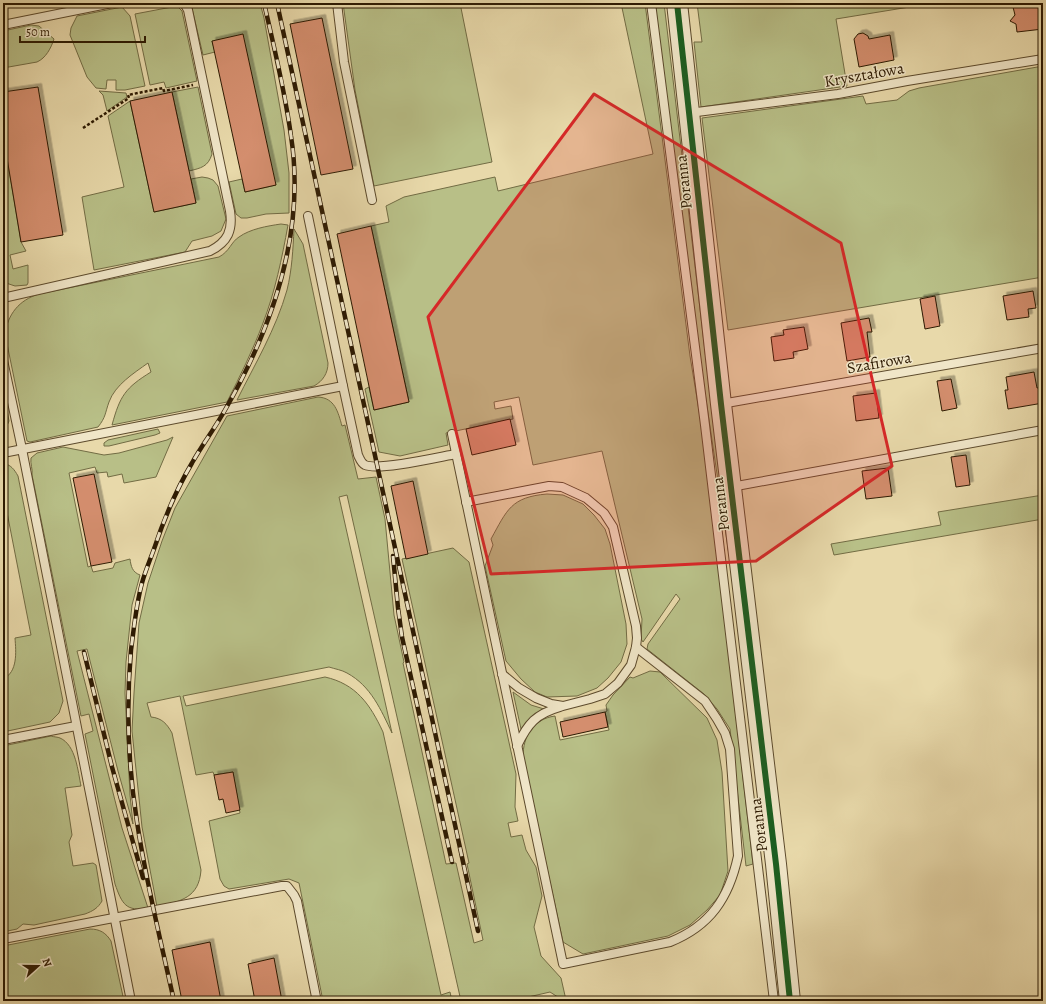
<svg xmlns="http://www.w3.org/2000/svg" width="1046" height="1004" viewBox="0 0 1046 1004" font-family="Alegreya,serif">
	<defs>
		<filter id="shadow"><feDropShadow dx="3.5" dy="-3.5" stdDeviation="0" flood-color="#0004"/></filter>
	</defs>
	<rect width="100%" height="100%" fill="#e8d9aa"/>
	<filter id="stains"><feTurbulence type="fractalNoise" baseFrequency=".005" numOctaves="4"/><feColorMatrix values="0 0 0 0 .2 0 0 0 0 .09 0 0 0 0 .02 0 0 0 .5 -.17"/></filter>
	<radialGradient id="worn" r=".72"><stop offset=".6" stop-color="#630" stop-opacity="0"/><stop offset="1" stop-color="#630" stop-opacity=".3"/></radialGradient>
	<g fill="#b8bf87" stroke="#726c44">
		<path d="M193 3H260L264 18 284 130 289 173V213L266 214 247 218H241L236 214 229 182 242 179 245 192 276 185 212 41 215 52 203 55 191 4Z"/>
		<path d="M343 3H460L492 162 374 186 355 90Z"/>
		<path d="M621 3H645L690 356 704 441 753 864 746 866 730 729 717 709 704 694 647 649 648 644 680 599 676 594 643 642 641 639 642 619 602 451 533 465 519 397 494 402 495 409 511 406 513 419 446 433 448 445 400 456 379 452 365 389 369 387 374 410 409 402 371 226 389 222 386 206 404 197 495 177 498 191 653 154Z"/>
		<path d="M655 3H664L729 555 696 332Z"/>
		<path d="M697 3H934L836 19 847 86 701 107 694 42H702Z"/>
		<path d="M177 6 182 11 197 81 166 88 164 82 150 85 135 14Z"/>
		<path d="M122 7 130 16 145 86 125 90H116V80H107L106 89 96 88 87 77 70 35 71 28 77 16Z"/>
		<path d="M31 25 39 26 54 39C51 48 46 58 37 62L3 68V31Z"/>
		<path d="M1043 66V277L728 330 702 118 863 96 866 104 897 100 909 91 919 88Z"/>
		<path d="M198 87 212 154C208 167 201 168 189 171L172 92Z"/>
		<path d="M99 91 126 93 127 97 107 111 103 95Z"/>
		<path d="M130 101 154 212 196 203 191 179 202 177 208 178 213 180 218 186 226 219 221 231 212 236 192 241 185 252 94 270 82 197 124 187 108 116Z"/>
		<path d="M3 134 21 242 26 251 10 255 13 269 28 265V283L27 285 15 286 3 282Z"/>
		<path d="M281 224 288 225C282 258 275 292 263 323 253 350 240 376 227 402L112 425C120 396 125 388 151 372L148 363C134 373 115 385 109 402 105 413 106 417 98 427L30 442 27 441 5 334C8 314 19 300 39 294L219 257C230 251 231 242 239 237 250 229 267 226 281 224Z"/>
		<path d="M294 229 303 244 328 363C328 373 323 381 314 386L237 400C255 364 276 329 287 290 292 270 293 249 294 229Z"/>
		<path d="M3 388 9 421 3 435Z"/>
		<path d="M318 397C335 398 338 412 342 426L345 425 358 479 376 477 385 519 394 615 404 662 403 663 446 864 456 863 474 943 483 940 467 864 469 863 402 559 453 548 469 562 516 774 515 807 518 821 508 823 511 837 522 835 526 850 536 867 542 896 534 927 541 956 561 978 566 1000 564 1001 550 992 511 1001H461L347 495 339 497 392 733C381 710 371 686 347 673 342 670 335 669 329 667L183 696 186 706 325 677C356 684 370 704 383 732L441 995 450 992 452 1001H323L299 883 289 879 229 889 224 886 220 879 209 821 240 813 233 772 214 775 213 772 196 775 180 696 147 703 151 717C162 718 167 724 172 733L201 870C199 898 181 901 157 907L142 827 132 731 134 693 139 623 148 583 162 541 175 508 227 416Z"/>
		<path d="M158 429 160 433 155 435 109 446H104V443L108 440Z"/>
		<path d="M173 437 156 477 124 483 122 474 108 477 107 472 97 473 95 467 69 473 88 567 91 566 93 572 113 568 115 563 130 559C131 566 132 572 140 575L132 605 126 662 125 693 130 795 133 824 118 771 87 649 77 651 122 828 148 908C126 912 122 904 115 884L85 734 93 731 89 714 81 716 32 475C33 469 30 464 31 458L37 453 63 447 104 455 119 453 167 440Z"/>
		<path d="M3 463C11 465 14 469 18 476L63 701 59 713 50 722 3 732V679C18 672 16 652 15 638L31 635 4 497H3Z"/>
		<path d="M547 494 563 495 583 504 594 515 605 529 610 544 626 624 627 644 621 662 608 678 597 688 577 696 547 697 535 692 521 679 506 661 485 566 493 545 491 539C507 510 511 497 547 494Z"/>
		<path d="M1043 495V519L834 555 831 544 941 525 938 512Z"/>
		<path d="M650 671 660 672 707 718 717 740 722 772 728 871 720 895 707 910 690 925 668 936 583 954 563 942 523 757C523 736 533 719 555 716L560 740 609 730 605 712 607 711 606 705 613 695 630 677 633 678Z"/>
		<path d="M513 692 531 705 544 709 530 718 521 729Z"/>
		<path d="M51 736C54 737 58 737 60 738 76 745 78 772 81 786L65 788 72 835 69 842 73 866 93 863 96 865 102 901C98 908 93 911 85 914L34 925 23 924 17 929 3 932V746Z"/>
		<path d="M90 929C100 929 106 933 111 941L124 1001H3V946Z"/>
	</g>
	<g fill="#d48e6e" stroke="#2d1a02" filter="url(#shadow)">
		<path d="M1038 3H1043V29L1017 32 1016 24 1010 21 1015 15 1013 7Z"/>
		<path d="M322 18 353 169 321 175 290 24Z"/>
		<path d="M863 33 868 36 869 39 890 35 894 60 859 67 854 39 858 34Z"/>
		<path d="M243 34 276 185 245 192 212 41Z"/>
		<path d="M38 87 63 235 21 242 3 134V92Z"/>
		<path d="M172 92 196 203 154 212 130 101Z"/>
		<path d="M371 226 409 402 374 410 337 234Z"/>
		<path d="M1033 291 1036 308 1028 309 1029 317 1007 320 1003 296Z"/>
		<path d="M935 296 940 326 925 329 920 299Z"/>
		<path d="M869 318 872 332H867L870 357 847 361 841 323Z"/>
		<path d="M804 327 808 349 793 352 794 358 774 361 771 337 784 335 783 330Z"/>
		<path d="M1034 372 1037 388 1043 387V403L1008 409 1005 390H1008L1006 377Z"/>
		<path d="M951 379 957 408 942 411 937 381Z"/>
		<path d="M876 393 879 418 856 421 853 396Z"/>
		<path d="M510 419 516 445 472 455 466 429Z"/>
		<path d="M966 455 970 485 956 487 951 457Z"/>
		<path d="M888 468 892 496 866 499 862 471Z"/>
		<path d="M94 474 112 562 91 566 73 478Z"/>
		<path d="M413 481 428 554 406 559 391 486Z"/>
		<path d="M605 712 608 727 563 737 560 722Z"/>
		<path d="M233 772 240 810 226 813 223 799 219 800 214 775Z"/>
		<path d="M210 942 221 1001H182L172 950Z"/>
		<path d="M274 958 282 1001H255L248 964Z"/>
	</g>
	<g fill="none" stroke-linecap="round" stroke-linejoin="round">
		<defs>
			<g id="service">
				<path d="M337 3 344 62 372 200"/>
				<path d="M651 3 705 425 774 1001"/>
				<path d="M3 25 112 3"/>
				<path d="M689 113 838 94 907 81 1043 59"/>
				<path d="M3 298 210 251C228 242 233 230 230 211L188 10 184 3"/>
				<path d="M3 360 22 449 131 1001"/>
				<path d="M343 386 358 455C360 459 361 463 365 465 379 471 439 457 456 454"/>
				<path d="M721 404 1043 348"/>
				<path d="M452 434 563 964 670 942C710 926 729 898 738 856L730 749 725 733 717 719 705 701 636 647"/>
				<path d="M3 453 343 386 308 216"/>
				<path d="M731 487 1043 430"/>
				<path d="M466 502 549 486 562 487 586 498 604 513 613 527 636 626 637 638 636 647 631 665 618 683 605 694 590 699 563 706 551 704 536 698 519 688 502 674"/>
				<path d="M3 740 76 726"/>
				<path d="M517 746C528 723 536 714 560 707"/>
				<path d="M3 939 282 886H287L294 895 297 901 316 997 315 1001"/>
			</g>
			<path id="tertiary" d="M677 3 721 404 776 864 790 1001"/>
		</defs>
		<use href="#service" stroke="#5c4a2c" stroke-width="10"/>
		<use href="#tertiary" stroke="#5c4a2c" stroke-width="22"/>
		<path stroke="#2d1a02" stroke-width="2.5" stroke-dasharray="3 2" stroke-linecap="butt" d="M83 128 129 98 128 95 163 88 164 91 193 85"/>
		<use href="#service" stroke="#f0e6c8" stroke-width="8"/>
		<use href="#tertiary" stroke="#f0e6c8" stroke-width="20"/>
		<defs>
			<g id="rail">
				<path d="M277 3 478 931"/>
				<path d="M393 556 398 608 402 637 452 862"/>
				<path d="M84 652 112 767 143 878"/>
				<path d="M174 1001C161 942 146 882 137 822 128 765 126 707 131 650 134 628 136 605 142 583 145 572 150 560 154 549 164 519 176 490 192 463 202 445 215 428 225 410 272 328 306 232 291 136 285 91 274 47 264 3"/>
			</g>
		</defs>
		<use href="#rail" stroke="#2d1a02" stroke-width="4.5"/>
		<use href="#rail" stroke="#f0e6c8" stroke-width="3" stroke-dasharray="9" stroke-linecap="butt"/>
		<defs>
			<path id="cycleway" d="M677 3 721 404 776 864 790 1001"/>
		</defs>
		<use href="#cycleway" stroke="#f0e6c8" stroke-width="8"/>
		<use href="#cycleway" stroke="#1b5e20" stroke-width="6"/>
	</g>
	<path fill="#d62828" fill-opacity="0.2" stroke="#d62828" stroke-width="3" stroke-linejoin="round" d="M594 94 841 243 892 466 756 561 491 574 428 317Z"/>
	<g text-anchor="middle" stroke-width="3" stroke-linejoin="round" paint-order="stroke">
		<g font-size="16" fill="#2d1a02" stroke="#f0e6c8">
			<text transform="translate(864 74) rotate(-10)" y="6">Kryształowa</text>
			<text transform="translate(683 182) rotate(-96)" y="6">Poranna</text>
			<text transform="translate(879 362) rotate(-10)" y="6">Szafirowa</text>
			<text transform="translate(720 504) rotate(-97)" y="6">Poranna</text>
			<text transform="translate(758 825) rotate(-97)" y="6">Poranna</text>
		</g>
	</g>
	<rect width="1046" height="1004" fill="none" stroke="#e8d9aa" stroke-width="16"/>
	<rect x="4" y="4" width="1038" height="996" fill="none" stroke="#2d1a02" stroke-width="2"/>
	<rect x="8" y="8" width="1030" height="988" fill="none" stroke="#2d1a02"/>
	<g transform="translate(38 966) rotate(69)" stroke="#f0e6c8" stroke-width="3" paint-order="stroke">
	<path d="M0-3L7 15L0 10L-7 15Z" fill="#2d1a02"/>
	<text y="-6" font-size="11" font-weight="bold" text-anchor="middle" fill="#2d1a02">N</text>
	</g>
	<path d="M20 36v6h125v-6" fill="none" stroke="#2d1a02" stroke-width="2"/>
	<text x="26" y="36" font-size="12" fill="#2d1a02" stroke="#f0e6c8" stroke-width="3" paint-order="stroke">50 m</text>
	<rect width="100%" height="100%" filter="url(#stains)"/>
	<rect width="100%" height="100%" fill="url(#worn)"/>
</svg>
